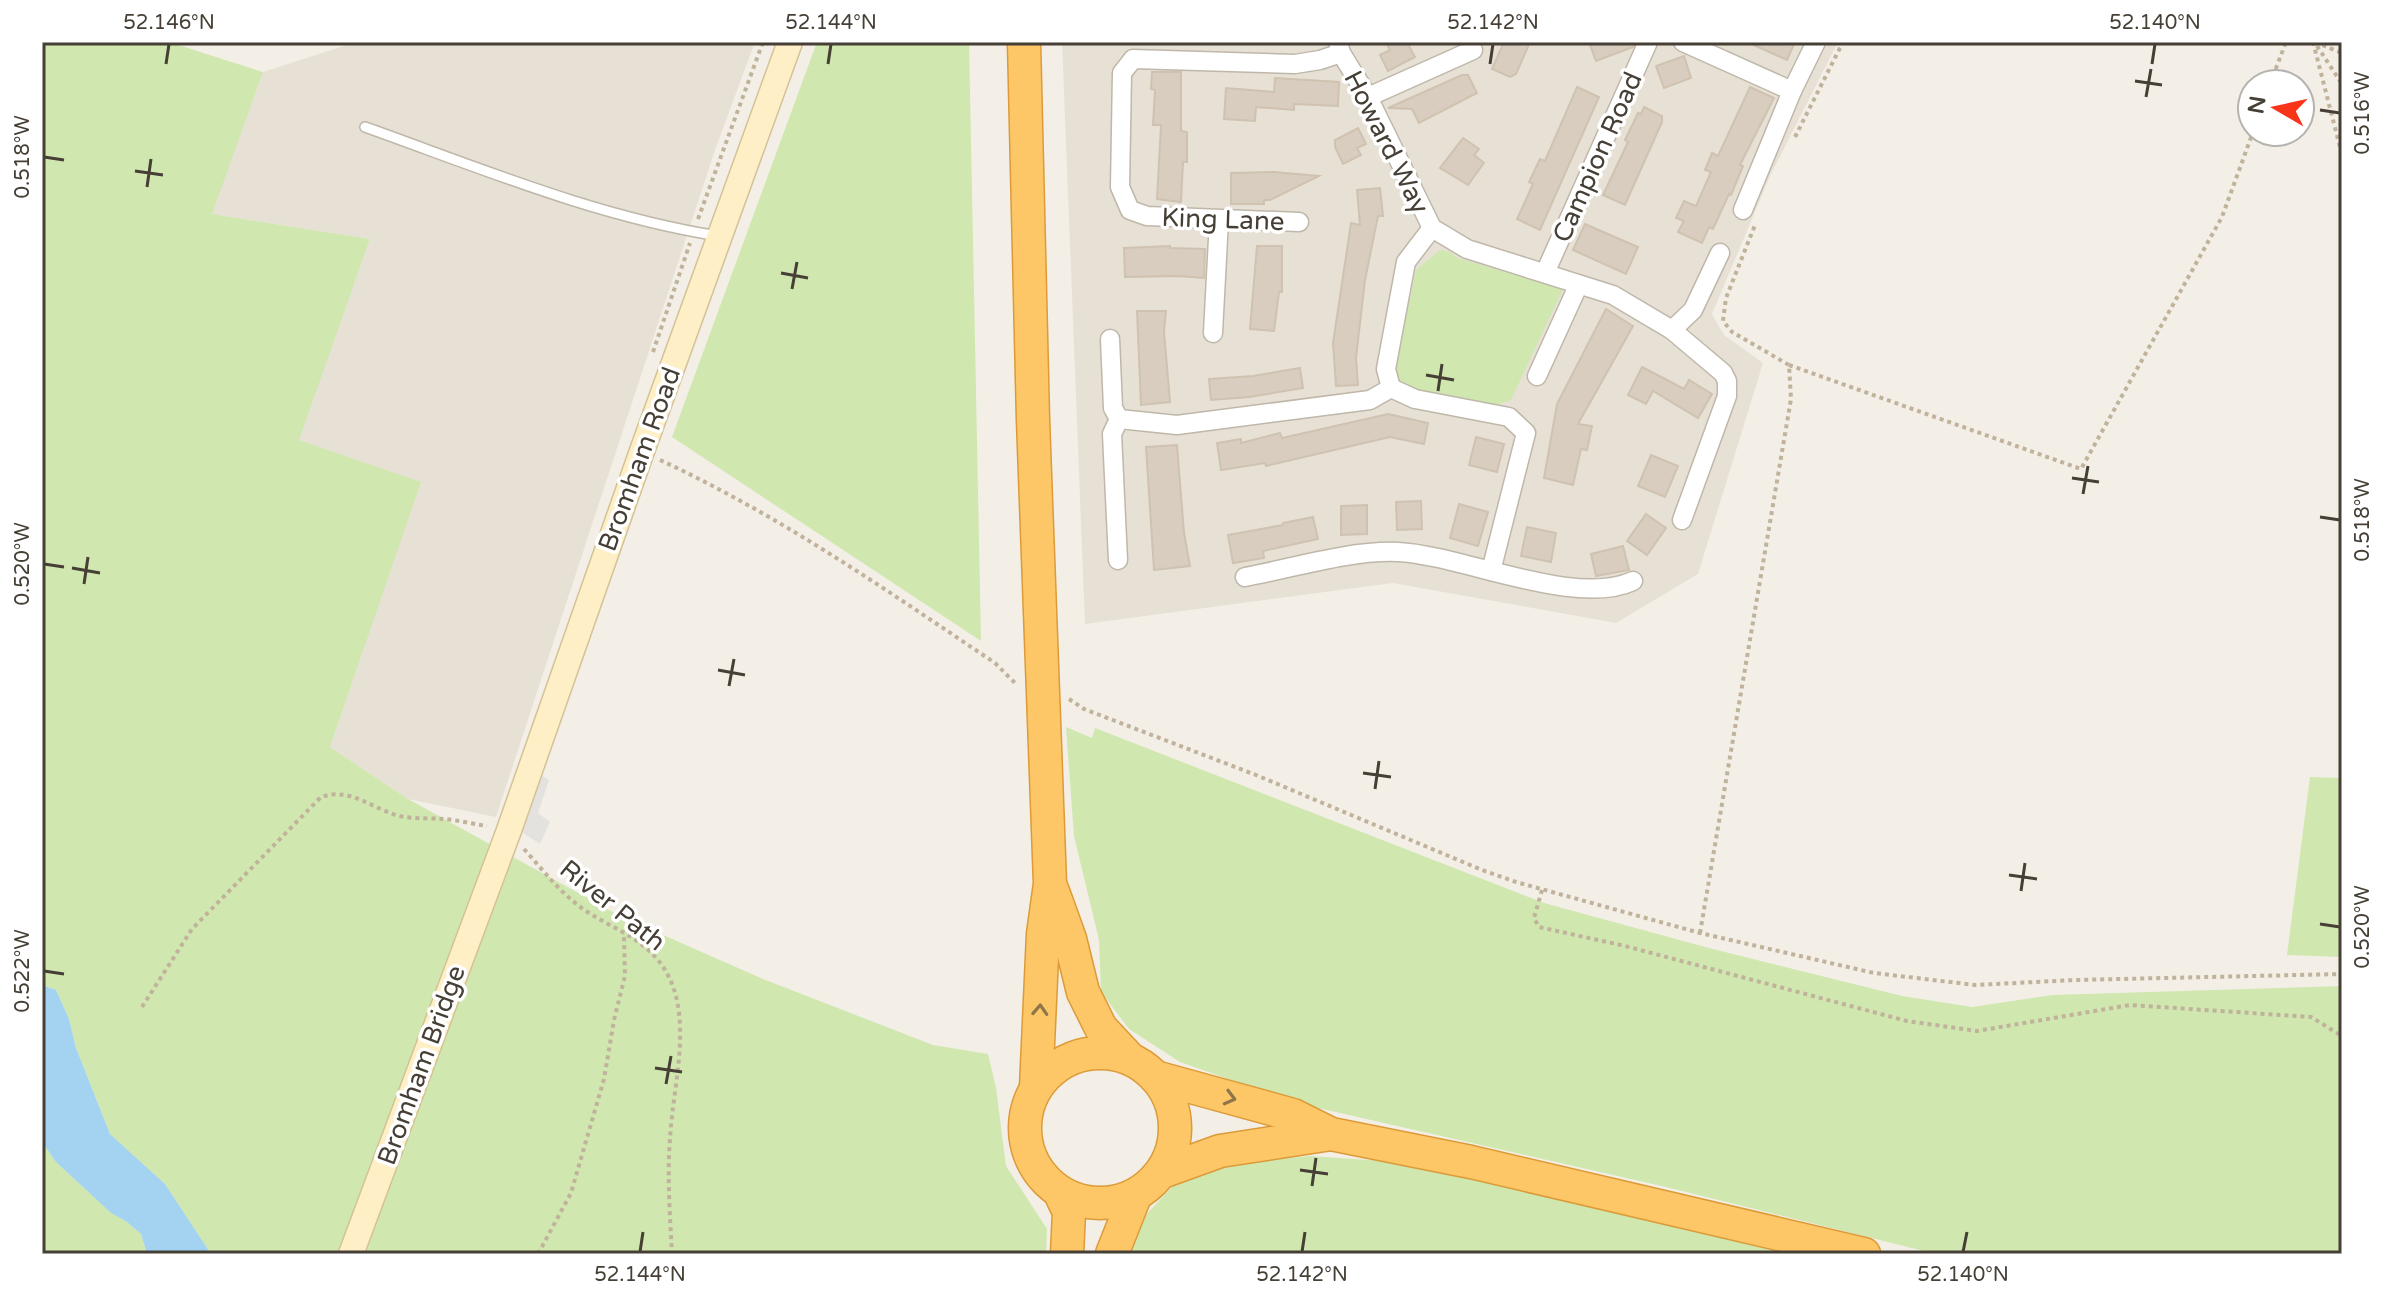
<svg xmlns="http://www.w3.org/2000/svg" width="2384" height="1296" viewBox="0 0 2384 1296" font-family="'Varela Round',sans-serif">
	<rect width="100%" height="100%" fill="#f3efe7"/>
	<g fill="#e7e1d5">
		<path d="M356 42H755L716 147 496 817 408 799 330 747 420 482 298 440 370 239 211 214 263 72Z"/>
		<path d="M1062 42H1838L1770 176 1712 314 1724 335 1763 363 1698 574 1616 623 1393 583 1085 624Z"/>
	</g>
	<g fill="#d0e7b0">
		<path d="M42 42H169L263 72 212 214 370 239 299 440 421 482 330 747 408 799 620 916 763 979 933 1045 988 1054 996 1088 1006 1166 1047 1229 1046 1254H211L165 1184 110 1134 76 1048 69 1019 56 990 42 985Z"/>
		<path d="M817 42H969L981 641 672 437Z"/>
		<path d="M1440 250 1450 252 1457 258 1563 289 1511 400 1494 406 1407 389 1399 382 1395 371 1416 270Z"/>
		<path d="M1066 727 1092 738 1095 728 1544 903 1709 948 1902 996 1972 1007 2053 995 2342 986V1254H1936L1666 1187 1296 1103 1180 1062 1129 1029 1101 992 1099 940 1074 836Z"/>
		<path d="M2310 777 2342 778V957L2287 955Z"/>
		<path d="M42 1142 56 1162 111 1213 127 1222 141 1234 147 1254H42Z"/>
		<path d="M1310 1156 1414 1163 1802 1254H1129L1139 1222 1174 1185 1229 1163Z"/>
	</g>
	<path fill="#e4e2df" d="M536 772 549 780 538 813 550 822 540 844 517 829Z"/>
	<path fill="#a3d3f0" d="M42 985 56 990 69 1019 76 1048 110 1134 165 1184 211 1254H147L141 1234 127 1222 111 1213 56 1162 42 1142Z"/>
	<g fill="#d8cdbf" stroke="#d0c2b0" stroke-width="2">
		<path d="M1386 42H1407L1415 57 1388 71 1380 55 1390 50Z"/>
		<path d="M1504 42H1530L1516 74 1510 77 1492 69Z"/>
		<path d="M1589 42H1635L1633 47 1596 61Z"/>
		<path d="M1747 42H1795L1787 60Z"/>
		<path d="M1684 56 1691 78 1664 88 1656 66Z"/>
		<path d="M1152 72H1181V131L1187 132V162H1183L1181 202 1157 199 1161 125H1153L1155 90 1151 89Z"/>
		<path d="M1462 75H1468L1477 93 1419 123 1412 109 1388 108Z"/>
		<path d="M1275 78 1339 82 1338 106 1294 104V110L1256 107 1255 121 1224 119 1226 88 1274 92Z"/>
		<path d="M1577 87 1599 97 1540 230 1517 219 1533 184 1529 182 1540 159 1545 161Z"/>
		<path d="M1750 87 1774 98 1740 165 1743 166 1731 195 1729 194 1713 229 1709 227 1702 243 1678 232 1684 221 1676 218 1684 201 1696 206 1711 172 1705 170 1712 153 1718 156Z"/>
		<path d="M1644 107 1662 116V122L1625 205 1603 195 1628 142 1625 140 1638 113 1641 114Z"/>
		<path d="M1358 128 1366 144 1357 148 1361 155 1343 164 1335 147V140Z"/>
		<path d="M1463 138 1479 149 1474 155 1484 163 1468 185 1440 168Z"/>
		<path d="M1274 172 1319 176 1270 200H1264V204H1231V173Z"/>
		<path d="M1380 188 1383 216H1378L1365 280 1356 358 1358 385 1336 386 1333 343 1351 223 1360 225 1357 190Z"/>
		<path d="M1585 224 1638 247 1626 274 1573 250Z"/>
		<path d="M1170 246V248L1205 249 1204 278 1177 276 1125 277 1124 248Z"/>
		<path d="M1257 246H1282V292H1279L1274 331 1250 329Z"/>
		<path d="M1606 309 1633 326 1578 424 1592 426 1587 450 1581 449 1573 485 1544 478 1557 404Z"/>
		<path d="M1137 311H1166L1164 331 1170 402 1141 405Z"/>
		<path d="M1642 367 1684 389 1689 380 1712 394 1698 418 1653 391 1646 404 1628 395Z"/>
		<path d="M1300 368 1303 388 1250 397 1211 400 1209 379 1253 376Z"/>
		<path d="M1388 414 1428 423 1424 444 1390 437 1266 466 1265 463 1221 470 1217 443 1241 439V443L1280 433 1282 438Z"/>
		<path d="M1476 437 1504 444 1497 472 1469 465Z"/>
		<path d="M1177 445 1184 533 1190 566 1154 570 1146 447Z"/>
		<path d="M1651 455 1678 466 1665 497 1638 486Z"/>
		<path d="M1421 501 1422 529 1397 530 1396 502Z"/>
		<path d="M1459 504 1488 512 1478 546 1450 538Z"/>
		<path d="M1367 505V534L1341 535V506Z"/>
		<path d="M1646 514 1666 528 1647 555 1627 541Z"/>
		<path d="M1313 517 1318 539 1263 551 1264 558 1233 563 1228 535 1283 525V523Z"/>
		<path d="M1527 527 1556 533 1551 562 1521 556Z"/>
		<path d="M1623 546 1629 570 1596 576 1591 554Z"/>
	</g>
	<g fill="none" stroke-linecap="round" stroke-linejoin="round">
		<defs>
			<path id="lane" d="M365 127C480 168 597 217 719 236"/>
			<g id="street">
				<path d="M1338 42 1341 53 1368 97 1432 228 1467 249 1613 295 1672 330 1723 373 1727 381V396L1682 520"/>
				<path d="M1683 42 1792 91"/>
				<path d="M1368 97 1473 50"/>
				<path d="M1743 210 1792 91 1816 42"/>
				<path d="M1299 222 1147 216 1130 210 1120 187 1122 73 1133 59 1295 64 1320 60 1341 53"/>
				<path d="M1545 273 1648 42"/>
				<path d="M1672 330 1693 310 1720 253"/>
				<path d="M1213 333 1219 220"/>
				<path d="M1110 339 1113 408 1119 419"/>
				<path d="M1537 376 1578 286"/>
				<path d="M1391 388 1415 399 1509 417 1526 433 1491 571"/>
				<path d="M1119 419 1177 425 1370 400 1391 388 1386 369 1406 262 1432 228"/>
				<path d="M1118 560 1112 434 1119 419"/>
				<path d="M1245 577C1293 568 1350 550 1398 552 1462 555 1575 608 1633 581"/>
			</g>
			<path id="secondary" d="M351 1254 508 833 642 451 790 42"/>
			<g id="highway">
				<path d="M1024 42 1033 420 1050 884 1043 934 1036 1088"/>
				<path d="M1052 889 1070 939 1083 992 1101 1028 1129 1058"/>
				<circle cx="1100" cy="1128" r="75"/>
				<path d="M1155 1077 1293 1115 1331 1134 1471 1162 1864 1254"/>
				<path d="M1162 1172 1220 1151 1331 1134"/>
				<path d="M1060 1193 1069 1212 1067 1254"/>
				<path d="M1112 1254 1135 1196"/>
			</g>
		</defs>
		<use href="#lane" stroke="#bfb7a9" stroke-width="12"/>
		<use href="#street" stroke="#bfb7a9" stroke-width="21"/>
		<use href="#secondary" stroke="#d3c297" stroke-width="27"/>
		<use href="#highway" stroke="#dc9b38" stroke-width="35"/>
		<g stroke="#c0b29b" stroke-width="4" stroke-dasharray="4 4" stroke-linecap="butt">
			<path d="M2313 42 2342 155"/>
			<path d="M2315 42 2342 53"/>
			<path d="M2317 46 2342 84"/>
			<path d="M2270 84 2286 42"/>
			<path d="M1795 137 1843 42"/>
			<path d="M698 219 763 42"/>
			<path d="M653 352 690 243"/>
			<path d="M1789 365 2081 469 2222 217 2253 132"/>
			<path d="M660 460C779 515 886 590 995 663L1017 685"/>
			<path d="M1069 699 1084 709 1256 775 1482 870 1516 882 1700 933 1874 973 1975 985 2075 980 2342 974"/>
			<path d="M524 849C542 869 558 890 579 906 600 922 626 931 646 948 702 995 673 1077 670 1139 667 1177 670 1216 672 1254"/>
			<path d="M1542 890 1534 918 1539 927 1625 946 1907 1021 1977 1031 2130 1005 2311 1017 2342 1036"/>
			<path d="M1700 933 1791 399 1789 365 1732 332 1723 321 1726 298 1755 225"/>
			<path d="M142 1007 192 929 321 797C353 786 374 812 405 817 417 819 431 818 443 819 458 820 473 824 487 826"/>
			<path d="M538 1254 571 1193 604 1079 614 1020 625 976 624 936"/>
		</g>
		<use href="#lane" stroke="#fff" stroke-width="9"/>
		<use href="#street" stroke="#fff" stroke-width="18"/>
		<use href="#secondary" stroke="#feefc6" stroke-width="24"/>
		<use href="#highway" stroke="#fdc768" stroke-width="32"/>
	</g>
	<defs><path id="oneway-chevron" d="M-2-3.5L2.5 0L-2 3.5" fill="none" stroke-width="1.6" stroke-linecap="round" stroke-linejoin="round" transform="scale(2)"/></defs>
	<g stroke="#8f754a">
		<use href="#oneway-chevron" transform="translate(1040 1010) rotate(-87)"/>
		<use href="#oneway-chevron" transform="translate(1230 1098) rotate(15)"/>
	</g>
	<path fill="none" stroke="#463f36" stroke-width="3" d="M166 64 169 44M828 64 831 44M1490 64 1493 44M2152 64 2155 44M2135 81 2162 85M2146 97 2151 69M2320 110 2340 113M44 157 64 160M135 171 163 175M147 187 151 159M781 273 808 278M792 289 797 262M1426 375 1454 380M1438 391 1442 364M2072 478 2099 482M2083 494 2088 466M2320 517 2340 520M44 564 64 567M72 568 100 573M84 584 88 557M718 670 745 675M729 686 734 659M1363 773 1391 777M1375 789 1379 761M2009 875 2037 879M2021 891 2025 863M2320 924 2340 927M44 971 64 974M655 1068 682 1072M666 1084 671 1056M1300 1170 1328 1174M1312 1186 1316 1158M640 1252 643 1232M1302 1252 1305 1232M1963 1252 1967 1232"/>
	<g text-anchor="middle" stroke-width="7" stroke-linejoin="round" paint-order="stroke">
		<g font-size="26" fill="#463f36" stroke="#fff">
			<text transform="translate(1387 142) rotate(63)" y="9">Howard Way</text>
			<text transform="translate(1597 157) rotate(-66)" y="9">Campion Road</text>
			<text transform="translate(1223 219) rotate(2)" y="9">King Lane</text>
			<text transform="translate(639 459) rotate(-70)" y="9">Bromham Road</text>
			<text transform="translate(613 905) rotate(39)" y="9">River Path</text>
			<text transform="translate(421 1065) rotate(-70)" y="9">Bromham Bridge</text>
		</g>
	</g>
	<rect width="2384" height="1296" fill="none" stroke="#ffffff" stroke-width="88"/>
	<g transform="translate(2276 108) rotate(279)"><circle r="38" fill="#ffffff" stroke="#b5b2af" stroke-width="2"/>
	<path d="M0-6L14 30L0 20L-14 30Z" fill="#f83419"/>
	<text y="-12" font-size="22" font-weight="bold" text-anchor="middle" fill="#463f36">N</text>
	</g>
	<rect x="44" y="44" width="2296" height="1208" fill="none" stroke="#463f36" stroke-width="3"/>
	<g font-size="20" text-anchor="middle" fill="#463f36">
		<text x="169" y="29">52.146°N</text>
		<text x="831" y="29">52.144°N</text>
		<text x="1493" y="29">52.142°N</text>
		<text x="2155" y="29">52.140°N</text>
		<text transform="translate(2362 113) rotate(-90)" y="7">0.516°W</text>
		<text transform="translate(22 157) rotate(-90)" y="7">0.518°W</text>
		<text transform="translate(2362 520) rotate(-90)" y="7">0.518°W</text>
		<text transform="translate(22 564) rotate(-90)" y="7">0.520°W</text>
		<text transform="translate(2362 927) rotate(-90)" y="7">0.520°W</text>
		<text transform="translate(22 971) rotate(-90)" y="7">0.522°W</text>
		<text x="640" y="1281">52.144°N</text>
		<text x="1302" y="1281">52.142°N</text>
		<text x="1963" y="1281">52.140°N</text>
	</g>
</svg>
